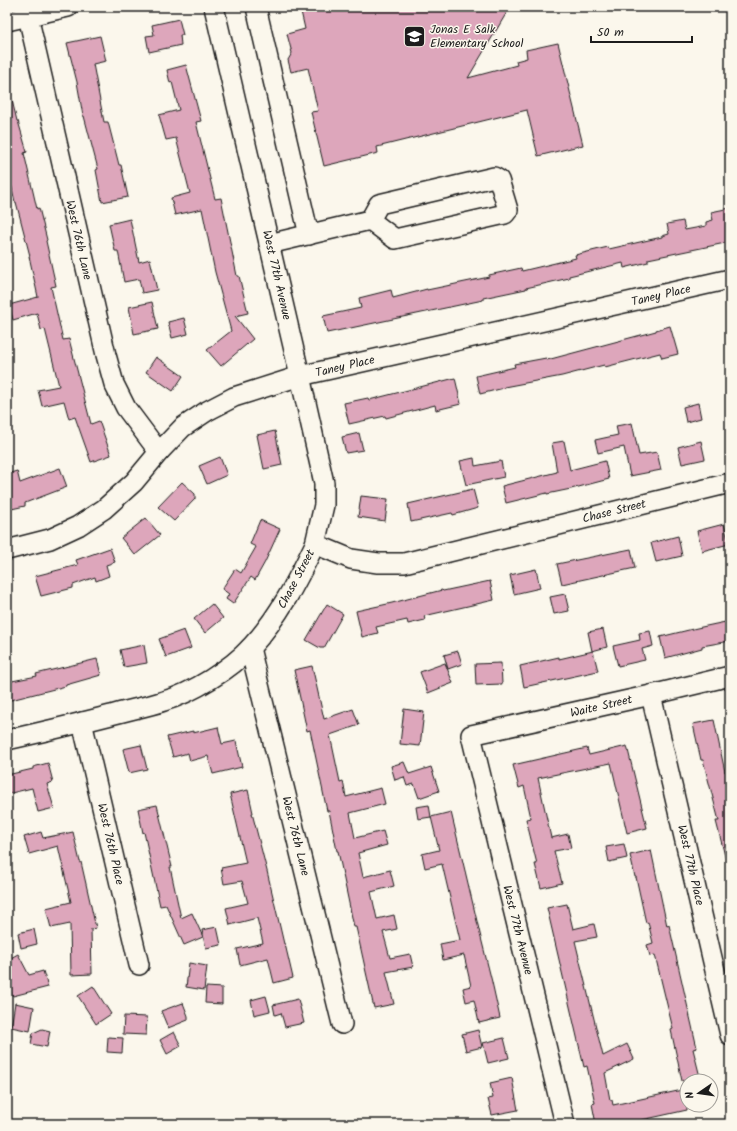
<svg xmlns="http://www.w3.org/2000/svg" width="737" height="1131" viewBox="0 0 737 1131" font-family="Kalam,sans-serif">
	<rect width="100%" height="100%" fill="#fbf7ec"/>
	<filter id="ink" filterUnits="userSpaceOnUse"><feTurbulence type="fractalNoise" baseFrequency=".025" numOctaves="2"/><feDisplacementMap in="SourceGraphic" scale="8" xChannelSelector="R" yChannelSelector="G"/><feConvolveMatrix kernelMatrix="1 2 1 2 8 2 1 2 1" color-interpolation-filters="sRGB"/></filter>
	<g filter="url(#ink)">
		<g fill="#dda6bb" stroke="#1c1c1c">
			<path d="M300 7H510L468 78 517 65 516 61 527 58 526 50 558 43 583 145 538 156 527 110 377 147 378 153 324 166 311 112 318 111 308 68 291 72 288 60 292 53 287 34 305 29Z"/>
			<path d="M179 19 183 35H180L181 45 149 52 146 36 154 35 152 25Z"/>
			<path d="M100 36 106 61 93 64 104 122H108L119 165H121L128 197 102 202 96 170 98 169 84 116H83L77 82 67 43Z"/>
			<path d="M186 65 201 121 196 122 215 199 221 198 237 276H239L248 313 235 316 253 339 221 366 207 350 231 331 215 272 202 209 175 215 171 198 190 193 176 138 166 140 159 115 179 110 172 82 170 83 167 70Z"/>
			<path d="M11 96 17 121H18L27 152 24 153 37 209 39 208 47 240 46 241 56 286 51 287 63 340 69 339 91 424 99 421 111 455 91 462 75 417 69 419 64 401 42 406 38 390 59 386 45 329 41 330 37 313 13 320 9 305 38 297 29 256H30L16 202H15L7 165V97Z"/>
			<path d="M730 208V242L648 259V262L624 268 623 263 569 276V278L526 288V289L483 298V300L327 333 323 316 361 308 359 298 391 290 393 298 427 289V290L489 277V275L521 268 522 271 576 258 575 255 608 247 609 249 662 237V236L669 234 667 224 683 221 685 230 706 226V222L713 220 711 212Z"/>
			<path d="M130 219 139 262 150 259 157 290 142 293 139 279 124 282 118 251H115L109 224Z"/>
			<path d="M152 302 158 329 134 334 129 307Z"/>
			<path d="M184 318 188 334 172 338 168 322Z"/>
			<path d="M670 326 678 354 662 358 660 353 605 367 604 365 562 376 504 387V388L480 394 476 376 515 367 514 364 546 358 547 360 656 331V330Z"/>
			<path d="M156 357 183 376 173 391 146 372Z"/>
			<path d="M455 378 461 404 436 410 435 405 386 418 385 416 349 424 344 403 368 398 369 400Z"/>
			<path d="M698 403 701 418 686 422 683 407Z"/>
			<path d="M632 423 639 455 657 452 661 470 630 476 624 447 598 453 595 440 618 435 616 426Z"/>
			<path d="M275 431 282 465 264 469 257 435Z"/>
			<path d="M359 433 363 450 346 453 342 437Z"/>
			<path d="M564 441 570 470 605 461 609 479 571 489 547 494V493L506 503 502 486 557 472 552 443Z"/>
			<path d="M701 441 705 459 682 464 678 447Z"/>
			<path d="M220 457 227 475 207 484 199 466Z"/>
			<path d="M474 458 475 466 501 461 504 477 466 485 460 461Z"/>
			<path d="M60 468 67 487 25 503V506L7 510V474L17 471 20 483Z"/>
			<path d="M182 482 195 494V499L174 521 158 507Z"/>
			<path d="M473 489 478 508 453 515 452 513 411 522 408 504Z"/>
			<path d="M361 496 388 499 385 521 358 517Z"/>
			<path d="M146 518 160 535 135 555 121 538Z"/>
			<path d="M260 520 280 529 265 562 255 580 251 577 233 604 226 599 229 594 222 589 235 569 241 573 256 547 250 544Z"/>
			<path d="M724 524 729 544 702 551 697 531Z"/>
			<path d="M678 536 682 556 656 562 651 543Z"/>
			<path d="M110 548 115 562 106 565 109 576 96 581 95 577 73 585V588L41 596 35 576 78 565 76 560Z"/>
			<path d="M631 549 635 568 562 584 557 564Z"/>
			<path d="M536 569 540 588 514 594 510 575Z"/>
			<path d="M490 581 494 600 424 616 425 620 408 624 407 620 376 627 378 633 362 637 356 611 392 603 442 590 443 591Z"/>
			<path d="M565 594 569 611 554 614 550 597Z"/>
			<path d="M212 604 223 618 205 633 194 619Z"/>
			<path d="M327 604 343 614 324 648H320L306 640Z"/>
			<path d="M730 621V641L702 646V648L665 658 660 637 697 628Z"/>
			<path d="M603 629 607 647 592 651 588 632Z"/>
			<path d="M184 630 191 648 166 657 159 639Z"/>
			<path d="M650 631 653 646 642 649 645 660 618 666 613 646 640 640 639 633Z"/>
			<path d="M144 645 147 663 124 667 120 650Z"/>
			<path d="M458 651 462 664 448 669 444 655Z"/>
			<path d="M593 651 598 671 524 687 520 666 559 657V659Z"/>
			<path d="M97 659 101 675 66 685V686L7 701V682L37 676 36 674Z"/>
			<path d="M445 663 453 683 428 693 420 672Z"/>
			<path d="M501 663 502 684 476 685 475 664Z"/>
			<path d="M312 666 324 719 353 709 359 725 330 735 340 782 343 781 346 797 381 788 385 804 350 813 355 838 383 831 387 845 358 853 363 877 390 870 394 886 371 892 377 919 394 915 397 929 383 932 390 958 410 954 413 967 386 972 394 1004 374 1008 356 927H354L338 851H337L329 811H327L310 730 307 731 294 670Z"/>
			<path d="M404 709 424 712 420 746 400 744Z"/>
			<path d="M714 720 725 772 730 771V860H726L716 821H719L703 760H701L693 724Z"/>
			<path d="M218 727 222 744 236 741 242 767 213 774 208 756 190 761 188 753 173 757 167 737 193 731V733Z"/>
			<path d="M141 745 147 769 129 773 123 749Z"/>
			<path d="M627 746 647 828 627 833 611 763 538 778 551 838 568 834 571 848 554 851 562 883 541 888 535 864H537L526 819 531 818 524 786 519 788 513 765 587 748 589 755Z"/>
			<path d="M404 762 409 774 431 767 439 791 419 798 414 784 407 786 404 777 395 780 391 766Z"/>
			<path d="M48 763 53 782 47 784 54 808 38 812 32 788 7 794V775L33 769V767Z"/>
			<path d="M248 790 253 813H252L267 871 284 944H285L293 978 274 983 268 958 240 965 237 949 263 943 257 918 230 925 226 908 248 903 242 881 224 884 221 868 246 863 230 794Z"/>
			<path d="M157 805 172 867H170L181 918 192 913 203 937 184 945 166 905 160 906 144 832 143 833 138 809Z"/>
			<path d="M429 805 431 817 418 819 416 807Z"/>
			<path d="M451 812 481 938 492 982 500 1018 479 1023 474 1000 466 1002 463 988 471 986 464 955 443 960 440 944 460 940 442 864 425 868 422 854 439 850 431 817Z"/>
			<path d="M41 832 43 838 73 832 80 862H81L96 928 91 929 92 974 71 975 70 924 51 928 46 908 71 902 58 846 29 854 24 837Z"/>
			<path d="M624 844 627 858 609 862 606 847Z"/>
			<path d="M651 850 667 926 669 925 697 1048 693 1049 701 1081H682L671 1030 673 1029 655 955 650 956 647 945 653 943 648 922 646 923 636 877H635L630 855Z"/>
			<path d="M567 904 573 929 594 924 597 937 575 941 603 1056 627 1044 634 1059 605 1073 610 1100H612L613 1105 687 1089V1110L624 1124H596L592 1104 595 1103 587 1066 584 1067 547 908Z"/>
			<path d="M217 927 221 945 206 948 202 930Z"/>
			<path d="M34 929 37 944 21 948 18 933Z"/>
			<path d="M18 954 29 975 43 971 48 987 13 996 7 986V960Z"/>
			<path d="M189 963 207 966 204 990 186 987Z"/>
			<path d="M93 986 111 1014 96 1024 78 996Z"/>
			<path d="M206 987 222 988V1004L205 1003Z"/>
			<path d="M266 996 270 1011 254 1015 251 1000Z"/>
			<path d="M298 999 304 1023 285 1027 281 1013 275 1015 273 1005Z"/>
			<path d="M15 1003 34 1007 30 1031 11 1027Z"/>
			<path d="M183 1003 188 1016V1020L168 1028 161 1011Z"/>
			<path d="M124 1016 147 1017 146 1035 123 1034Z"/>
			<path d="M42 1029 50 1031 47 1047 31 1044 33 1033Z"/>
			<path d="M478 1030 482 1047 466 1051 462 1034Z"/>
			<path d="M174 1032 181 1046 167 1054 160 1040Z"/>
			<path d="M108 1037 123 1038 122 1053 107 1052Z"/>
			<path d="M504 1038 509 1058 488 1063 483 1043Z"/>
			<path d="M512 1078 518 1110 492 1115 488 1099 493 1098 490 1083Z"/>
		</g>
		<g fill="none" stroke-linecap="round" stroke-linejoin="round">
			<defs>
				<g id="minor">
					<path d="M214 7 300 376 324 483V505L315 544"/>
					<path d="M256 7 309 235"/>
					<path d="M28 16 106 355 114 384 126 408 159 452"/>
					<path d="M7 21 68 7"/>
					<path d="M269 244 370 220 395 239 505 214 508 210 499 180 494 177 379 204 370 220"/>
					<path d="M7 550 50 539 78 526 104 509 134 482 159 452 183 427 207 411 234 397 300 376 730 279"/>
					<path d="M250 648 342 1024"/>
					<path d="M651 695 730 1035"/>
					<path d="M82 722 139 965"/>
					<path d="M7 740C42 732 76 724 111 715 128 710 146 707 164 701 192 693 231 669 251 647 279 617 297 581 315 544L351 559 378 563H404L730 483"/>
					<path d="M565 1124 471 735 651 695 730 676"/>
				</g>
			</defs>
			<use href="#minor" stroke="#1c1c1c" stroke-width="22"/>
			<use href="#minor" stroke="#fbf7ec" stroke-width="19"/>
		</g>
	</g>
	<defs>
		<symbol id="school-square" viewBox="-11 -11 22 22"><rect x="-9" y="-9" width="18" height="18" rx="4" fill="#1c1c1c" stroke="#fbf7ec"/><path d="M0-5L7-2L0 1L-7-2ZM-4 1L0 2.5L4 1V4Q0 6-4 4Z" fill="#fff"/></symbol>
	</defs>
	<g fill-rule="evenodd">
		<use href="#school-square" x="402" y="24" width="25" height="25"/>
	</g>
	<g text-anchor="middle" stroke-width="3" stroke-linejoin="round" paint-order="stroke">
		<g font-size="12" fill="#1c1c1c" stroke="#fbf7ec" text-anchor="start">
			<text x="430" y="33">Jonas E Salk<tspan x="430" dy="14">Elementary School</tspan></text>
		</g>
		<g font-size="12" fill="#1c1c1c" stroke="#fbf7ec">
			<text transform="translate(79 240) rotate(77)" y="4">West 76th Lane</text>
			<text transform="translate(277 275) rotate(77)" y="4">West 77th Avenue</text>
			<text transform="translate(661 295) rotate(-13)" y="4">Taney Place</text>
			<text transform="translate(345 366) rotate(-13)" y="4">Taney Place</text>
			<text transform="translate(614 511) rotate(-14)" y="4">Chase Street</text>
			<text transform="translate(296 579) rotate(-62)" y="4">Chase Street</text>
			<text transform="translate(601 706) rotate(-13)" y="4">Waite Street</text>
			<text transform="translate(296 836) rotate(76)" y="4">West 76th Lane</text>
			<text transform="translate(111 844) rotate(77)" y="4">West 76th Place</text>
			<text transform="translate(691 865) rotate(77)" y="4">West 77th Place</text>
			<text transform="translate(518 930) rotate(76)" y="4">West 77th Avenue</text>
		</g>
	</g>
	<rect width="737" height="1131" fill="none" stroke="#fbf7ec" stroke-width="24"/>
	<rect x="12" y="12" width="713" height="1107" fill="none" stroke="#1c1c1c" stroke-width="1.5" filter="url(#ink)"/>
	<g transform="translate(699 1093) rotate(257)"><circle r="19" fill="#fbf7ec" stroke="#a29f99"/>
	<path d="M0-3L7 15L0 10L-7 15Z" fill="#1c1c1c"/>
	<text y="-6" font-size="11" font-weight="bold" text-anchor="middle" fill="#1c1c1c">N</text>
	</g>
	<path d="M591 36v6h101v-6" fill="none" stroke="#1c1c1c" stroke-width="2"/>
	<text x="597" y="36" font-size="12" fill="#1c1c1c" stroke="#fbf7ec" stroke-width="3" paint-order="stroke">50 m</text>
</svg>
